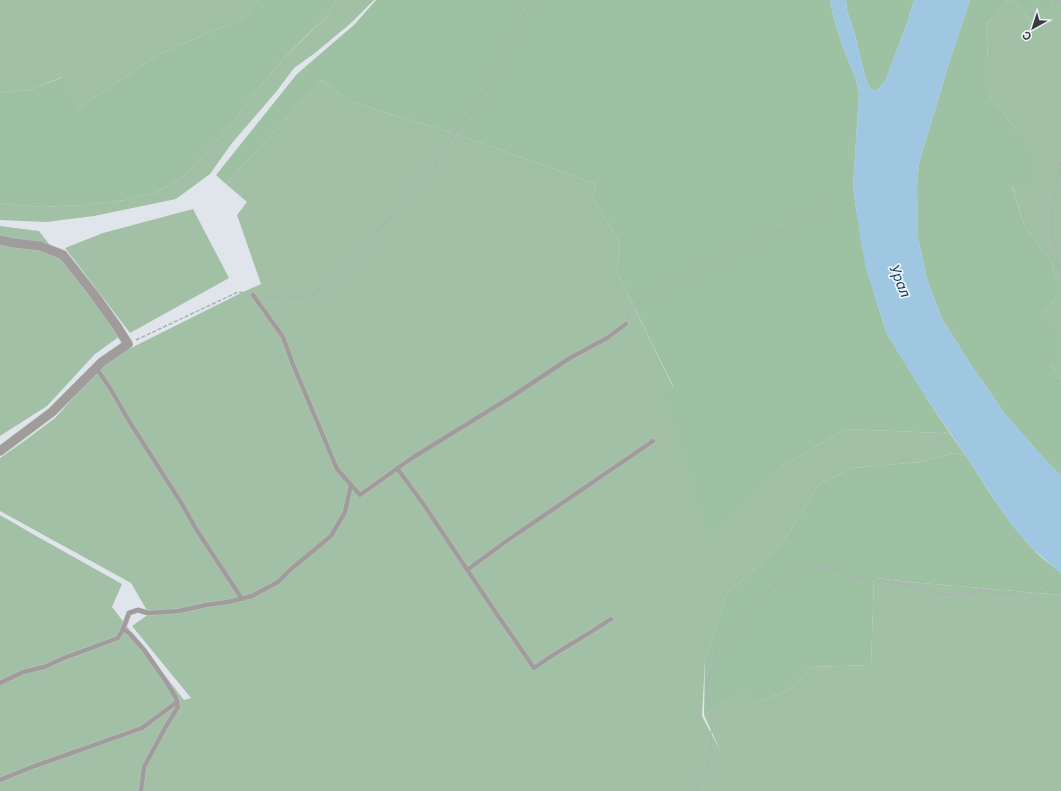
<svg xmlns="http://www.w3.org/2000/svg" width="1061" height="791" viewBox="0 0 1061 791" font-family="Inter,sans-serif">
	<rect width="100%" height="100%" fill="#e0e5eb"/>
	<g fill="#a2c0a6">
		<path d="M0 0H258L242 19 161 53 79 108 62 77 30 90 0 93Z"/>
		<path d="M336 0H374L351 23 315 53 294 68 276 92 232 143 210 174 176 199 94 216 46 222 0 220V203L39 207 84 205 125 200 156 192 182 178 230 126 257 90 284 58 327 16Z"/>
		<path d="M1009 0H1013L1035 25 1051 11 1052 0H1061V380L1051 364 1040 317 1057 297V282L1051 261 1024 225 1012 185 1020 134 988 94V58L986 24Z"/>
		<path d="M322 80 348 101 459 135 596 184 593 199 620 242 617 272 673 387 710 537 784 465 846 429 941 433 949 432 966 456 953 453 921 462 853 468 819 484 783 542 726 595 705 660 702 716 720 750 704 715 748 687 754 703 790 689 811 667 871 665 874 578 921 583 1061 595V791H0V515L38 537 122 584 112 607 184 700 191 698 132 626 149 614 131 583 0 511V458L27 439 55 418 100 368 125 351 241 293 261 284 237 215 247 202 226 184Z"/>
		<path d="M193 209 229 278 130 333 65 248 103 233Z"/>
		<path d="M0 226 39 231 120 336 95 354 47 406 0 436Z"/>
	</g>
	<g fill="#9ec0a3">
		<path d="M258 0H336L327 16 308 34 284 58 257 90 230 126 182 178 156 192 125 200 84 205 39 207 0 203V93L30 90 63 77 79 108 161 53 242 19Z"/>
		<path d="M376 0H830L833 15 841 42 856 79 859 95 853 187 857 214 874 294 887 334 927 399 949 432 941 433 846 429 784 465 710 538 663 394 673 386 617 272 620 242 593 199 596 184 459 135 348 101 322 80 226 184 216 175 297 74 355 24Z"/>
		<path d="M846 0H914L907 23 886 79 880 87 875 91 869 87 865 76 854 31 847 11Z"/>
		<path d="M970 0H1009L986 24 988 58V94L1020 134 1036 164V181L1012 186 1024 225 1051 261 1057 282V297L1040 317 1053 325 1061 358 1051 364 1061 380V476L1048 463 1005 414 971 365 942 319 927 279 918 238 917 188 919 163 949 63Z"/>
		<path d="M1013 0H1052L1051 11 1035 25Z"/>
		<path d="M953 453 966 456C987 488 1006 521 1033 549 1041 558 1052 565 1061 573V595L921 583 874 578 871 665 811 667 790 689 754 703 747 688 704 715 705 660 726 595 783 542 819 484 853 468 921 462Z"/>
	</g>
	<path fill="#9fc7e1" d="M830 0H846L847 11 854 31 865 76 869 87 875 91 880 87 886 79 907 23 914 0H970L949 63 919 163 917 188 918 238 927 279 942 319 971 365 1005 414 1048 463 1061 476V573L1034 550 1013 527 994 499 966 456 927 399 887 334 866 269 861 243 853 187 859 95 856 79 841 42 833 15Z"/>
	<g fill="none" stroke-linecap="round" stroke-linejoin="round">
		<defs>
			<g id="lane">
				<path d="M253 295 283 337 292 362 337 469 360 495 412 458 511 397 570 358 607 338 626 324"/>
				<path d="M96 368 110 388 129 421 182 504 196 529 242 599"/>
				<path d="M397 468 424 505 494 610 534 668C559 650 586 636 611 619"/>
				<path d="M467 570 508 540 653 441"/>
				<path d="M0 683 23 672 44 667 64 658 118 638 123 629"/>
				<path d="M0 780 32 767 142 728 177 702"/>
				<path d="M141 791 144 767 165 728 178 707 176 698 167 683 144 650 130 634 123 629 129 613 138 610 148 613 179 611 206 605 228 602 252 596 278 582 291 569 331 536 345 512 351 485"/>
			</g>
			<path id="street" d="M0 240 14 243 40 246 63 255 93 293 116 325 128 344 102 362 52 412 0 451"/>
		</defs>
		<use href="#lane" stroke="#bfc3c8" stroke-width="5.5"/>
		<use href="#street" stroke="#bfc3c8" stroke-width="10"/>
		<g stroke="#acb0b5" stroke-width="1.5" stroke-dasharray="4 2" stroke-linecap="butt">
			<path d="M1061 0V3"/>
			<path d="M1061 162 1052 212V236L1061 276"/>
			<path d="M264 298H288L312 295 334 280 351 262 403 201 429 176 454 134 487 89 500 61 532 0"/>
			<path d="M628 318 629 312 640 299 665 286 680 281 697 270 737 250 802 221 829 203 834 201"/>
			<path d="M136 340 238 292 247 293"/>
			<path d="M697 791 710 757 712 723 707 685 717 650 744 616 778 582 809 568 836 569 853 577H864L917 586 935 593 949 595 969 594 980 590 1008 594 1030 586 1037 581 1044 587 1061 595"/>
		</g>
		<use href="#lane" stroke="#a09c9b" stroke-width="4.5"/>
		<use href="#street" stroke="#a09c9b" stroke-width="9"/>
	</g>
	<g text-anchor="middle" stroke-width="3.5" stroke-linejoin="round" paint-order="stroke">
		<g font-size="14" font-style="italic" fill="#0d3f5a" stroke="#eef3f9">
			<text transform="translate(900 281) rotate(68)" y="5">Урал</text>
		</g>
	</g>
	<g transform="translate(1033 28) rotate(219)" stroke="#eef3f9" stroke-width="3" paint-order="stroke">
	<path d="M0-3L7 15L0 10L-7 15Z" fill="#393b3d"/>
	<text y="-6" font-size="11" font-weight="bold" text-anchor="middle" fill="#393b3d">С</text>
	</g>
</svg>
